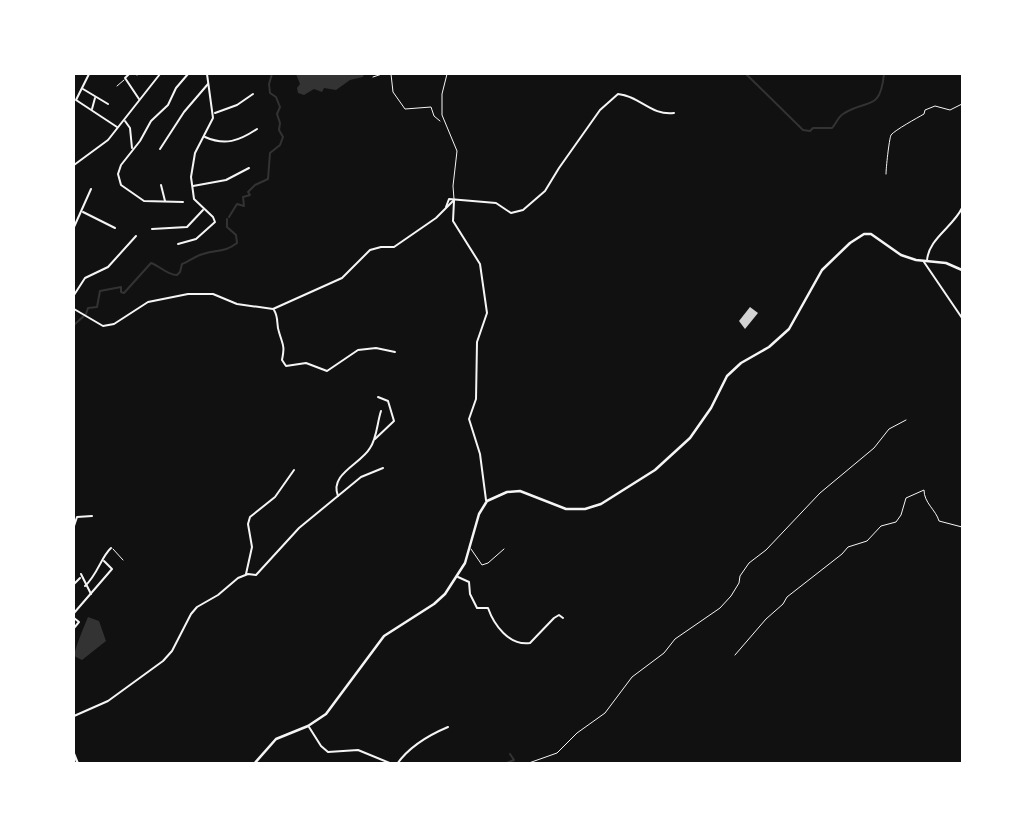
<svg xmlns="http://www.w3.org/2000/svg" width="1036" height="837" viewBox="0 0 1036 837" font-family="'Public Sans',sans-serif">
	<rect width="100%" height="100%" fill="#111"/>
	<g fill="#333">
		<path d="M296 74H364L363 77 350 80 336 90 324 88 322 92 314 89 304 95 298 93 297 88 300 84Z"/>
		<path d="M88 617 99 621 106 641 82 660 74 656C76 645 84 627 88 617Z"/>
	</g>
	<g fill="none" stroke-linecap="round" stroke-linejoin="round">
		<g stroke="#333" stroke-width="2">
			<path d="M746 74 803 130 810 131 813 128H832C836 124 838 117 843 114 867 98 880 113 884 74"/>
			<path d="M229 217 237 204 244 206 243 197 250 195 248 192 255 185 268 179 270 153 280 145 283 137 279 130 280 123 277 114 280 107 276 97 270 93 269 84 272 74"/>
			<path d="M74 325 86 314 88 308 97 307 100 291 121 287V292L124 293 151 263C160 266 167 275 177 275L180 272 182 264C188 262 195 256 203 254 218 249 224 253 237 243L236 235 227 227V219"/>
			<path d="M504 764 514 760 510 754"/>
		</g>
	</g>
	<path fill="#d3d3d3" d="M750 307 758 313 745 329 739 321Z"/>
	<g fill="none" stroke-linecap="round" stroke-linejoin="round">
		<g stroke="#f5f5f5" stroke-width="1">
			<path d="M391 74 393 92 405 109 431 107 434 116 440 121"/>
			<path d="M373 77 382 74"/>
			<path d="M886 174C886 168 889 140 891 135 895 130 917 118 924 114L925 110 935 106 950 110 962 104"/>
			<path d="M735 655 766 619 783 604 787 597 842 554 848 547 867 541 881 526 896 522 901 515 906 498 924 490C924 503 936 510 939 521L962 527"/>
			<path d="M526 764 557 753 577 733 605 713 632 677 664 653 675 639 720 608 731 596 739 583 740 576 749 563 766 550 820 493 874 448 889 429 906 420"/>
		</g>
		<g stroke="#f5f5f5" stroke-width="1">
			<path d="M135 74 137 75"/>
			<path d="M447 74 442 94V115L457 151 453 186 454 199"/>
			<path d="M117 86 124 80"/>
			<path d="M113 549 123 560"/>
			<path d="M471 549 482 565 488 563 504 549"/>
		</g>
		<g stroke="#f5f5f5" stroke-width="2">
			<path d="M89 74 76 100 117 127"/>
			<path d="M129 74 125 78 139 99"/>
			<path d="M83 89 108 104"/>
			<path d="M92 109 95 98"/>
			<path d="M215 113 237 105 253 94"/>
			<path d="M125 121 130 128 132 148"/>
			<path d="M205 137C225 146 239 141 257 129"/>
			<path d="M160 149 184 112 208 84"/>
			<path d="M74 165 108 140 160 74"/>
			<path d="M161 185 165 201"/>
			<path d="M193 186 226 180 249 168"/>
			<path d="M454 201 453 221 480 264 487 313 477 342 476 399 469 419 480 454 486 500"/>
			<path d="M183 202 144 201 121 185 118 174 121 165 140 141 151 121 168 105 176 88 188 74"/>
			<path d="M446 207 449 199 496 203 511 213 523 210 545 191 559 168 600 110 618 94C640 96 651 116 674 113"/>
			<path d="M83 212 115 228"/>
			<path d="M74 227 91 189"/>
			<path d="M152 229 187 227 203 210"/>
			<path d="M178 244 196 239 215 222 213 217 194 199 191 177 195 153 213 118 207 74"/>
			<path d="M927 261C928 239 953 227 962 208"/>
			<path d="M924 262 962 318"/>
			<path d="M74 295 85 278 108 267 136 236"/>
			<path d="M74 309 103 326 114 324 148 302 188 294H213L237 304 273 309 342 278 370 250 381 247H394L436 218 454 200"/>
			<path d="M274 310C279 318 276 324 279 332 283 346 285 345 282 360L286 366 306 363 327 371 358 350 376 348 395 352"/>
			<path d="M375 439 394 421 388 401 378 397"/>
			<path d="M338 496C329 474 361 464 370 448 377 438 377 423 381 411"/>
			<path d="M74 526 77 517 92 516"/>
			<path d="M81 574 91 594"/>
			<path d="M246 574 252 547 248 524 250 517 275 497 294 470"/>
			<path d="M458 577 469 582 470 594 477 608H488C494 625 509 646 530 643L554 618 559 615 563 618"/>
			<path d="M74 584 80 578"/>
			<path d="M85 586C98 574 101 557 111 548"/>
			<path d="M74 613 112 569 104 561"/>
			<path d="M74 618 79 622 74 628"/>
			<path d="M74 716 108 701 163 661 172 651 191 614 197 607 218 595 238 578 248 574 256 575 299 528 361 477 383 468"/>
			<path d="M309 727 321 746 328 752 358 750 392 764"/>
			<path d="M397 764C409 747 429 735 448 727"/>
		</g>
		<path stroke="#f5f5f5" stroke-width="2.5" d="M254 764 276 739 308 726 326 714 384 636 434 604 445 594 465 563 479 514 487 501 507 492 520 491 566 509H585L601 504 655 470 690 438 711 408 727 376 741 363 769 347 789 329 822 270 850 243 864 234H871L901 255 916 260 946 263 962 270"/>
		<path stroke="#f5f5f5" stroke-width="2.5" d="M74 754 78 764"/>
	</g>
	<rect width="1036" height="837" fill="none" stroke="#ffffff" stroke-width="150"/>
</svg>
